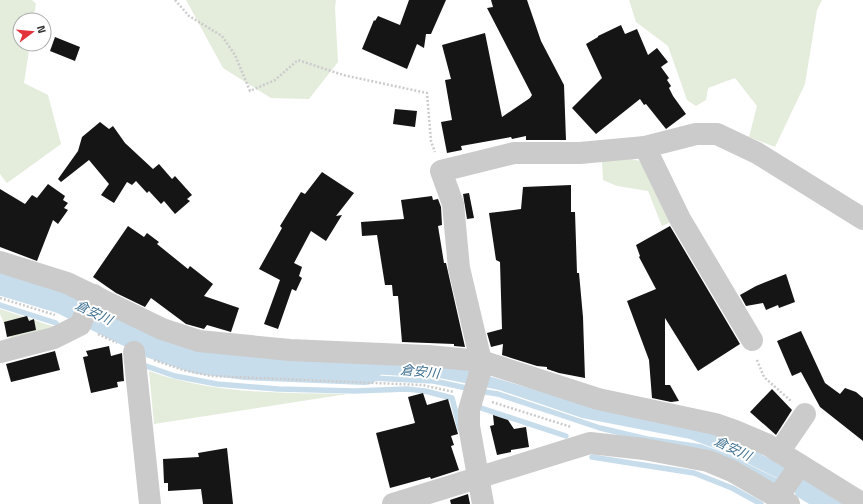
<svg xmlns="http://www.w3.org/2000/svg" width="863" height="504" viewBox="0 0 863 504" font-family="'Titillium Web','Noto Sans JP',sans-serif">
	<rect width="100%" height="100%" fill="#fff"/>
	<g fill="#e4ecdc">
		<path d="M0 0H32L36 4 33 20H20V44H30L24 83 48 95 61 144 7 183 0 174Z"/>
		<path d="M186 0H336L335 8 338 62 309 99 271 98 223 68Z"/>
		<path d="M629 0H822L817 10 805 84 775 147 749 137 757 106 735 78 708 88 706 100 696 106 687 100 668 46 636 22Z"/>
		<path d="M631 159 644 162 673 221 662 226 648 191 617 186 603 180 602 160Z"/>
		<path d="M0 309 55 327 12 341 0 314Z"/>
		<path d="M149 371C212 394 280 393 347 394L154 424Z"/>
	</g>
	<path fill="#c8ddeb" d="M319 361 461 368 608 411 696 428 753 450 786 467 844 504H809L796 496 794 491 777 478 729 454 690 439 582 418 499 390 439 378 318 371Z"/>
	<g fill="none" stroke-linecap="round" stroke-linejoin="round">
		<g stroke="#c8ddeb" stroke-width="5.5">
			<path d="M0 289 52 304 80 314"/>
			<path d="M0 305 56 323"/>
			<path d="M87 318 147 350 178 362 223 371 434 381 471 389"/>
			<path d="M144 368 143 365 175 376 217 384 278 389 355 391 407 389 425 391 452 398 460 429"/>
			<path d="M479 391 498 394 600 428 647 439 701 447 728 457 776 481 783 483"/>
			<path d="M481 408 566 436"/>
			<path d="M592 457 694 473 732 488 761 504"/>
		</g>
		<path stroke="#c8ddeb" stroke-width="34" d="M0 278 63 297 154 342 198 357 245 363 365 368"/>
	</g>
	<g fill="#151515">
		<path d="M409 0H446L431 34H426L424 48 417 44 407 69 362 49 374 20 375 21 378 16 400 25Z"/>
		<path d="M491 0H527L541 41 564 85 566 140H526V136L512 139 511 137 461 146 462 150 447 153 441 122 452 120 445 80 451 79 442 45 485 33 502 117 530 98 532 95 487 8 493 7Z"/>
		<path d="M621 25 625 34 637 29 648 55 657 48 668 62 661 67 669 78 667 80 671 86 669 88 673 96 686 114 666 129 646 104 644 105 640 99 596 134 572 108 602 78 586 44 598 37V36Z"/>
		<path d="M55 37 80 47 75 61 50 51Z"/>
		<path d="M395 109 417 111 415 127 393 124Z"/>
		<path d="M100 122 109 129 113 126 125 143 153 169 159 164 172 179 175 176 192 195 187 199 190 201 175 214 164 201 161 204 149 191 147 193 136 181 132 185 127 182 114 203 101 195 109 184 89 160 61 182 58 179 78 151 82 137Z"/>
		<path d="M322 172 354 193 336 216 342 215 326 241 311 231 294 263 302 267 299 276 302 278 296 291 292 289 278 329 264 324 280 280 259 269 282 228 280 226 301 192 305 194Z"/>
		<path d="M48 184 65 196 63 200 68 203 64 208 68 210 58 224 53 220 37 261 0 247V189L25 204 32 195 37 198Z"/>
		<path d="M571 185V212H575L577 273H579L583 317 585 378 559 373 547 369V367L537 366 502 355 503 344 491 347 487 333 502 329 500 262 496 260 489 213 521 209 523 187Z"/>
		<path d="M469 193 474 218 467 219 463 194Z"/>
		<path d="M432 196 433 200 438 199 441 207 442 225 438 226 444 263H446L465 347 454 346V344L402 342 398 296H393L392 285H385L377 235 362 236 361 222 404 219 401 200Z"/>
		<path d="M128 226 144 237 147 233 159 242 157 244 188 269 190 266 213 284 204 296 239 308 231 332 207 325 204 329 186 324 151 298 145 307 116 293 93 277Z"/>
		<path d="M670 226 740 344 698 371 665 318V385H670L679 401 671 402 652 398 649 360 627 301 656 289 639 257 640 256 636 245Z"/>
		<path d="M786 274 795 302 779 308 778 305 766 310 763 303 746 306 740 295 756 286Z"/>
		<path d="M27 316 29 321 34 319 36 330 7 337 4 322Z"/>
		<path d="M801 331 825 383 840 394 845 388 856 392 863 398V441L820 407 801 372 792 376 777 341Z"/>
		<path d="M109 346 111 356 122 353 124 381 117 382 118 387 91 393 83 357 88 356 86 351Z"/>
		<path d="M55 351 60 370 11 382 6 364Z"/>
		<path d="M772 389 792 410 776 435 750 412Z"/>
		<path d="M423 393 427 405 448 399 458 434 451 436 454 445 451 446 459 470 431 479 430 477 390 488 376 433 415 423 408 397Z"/>
		<path d="M493 415 508 420 514 429 526 427 529 447 511 450V452L497 455 490 426 494 425Z"/>
		<path d="M227 448 233 504H203L201 489 168 491V483H164L163 459 199 457 198 453Z"/>
		<path d="M468 494 470 504H451L450 500Z"/>
	</g>
	<g fill="none" stroke-linecap="round" stroke-linejoin="round">
		<g stroke="#cbcbcb" stroke-width="2.5" stroke-dasharray="2 2" stroke-linecap="butt">
			<path d="M175 0 189 16 222 36 235 55 250 91 275 80 298 60 343 75 427 93 431 141 435 152"/>
			<path d="M0 298 55 315"/>
			<path d="M98 334 117 343"/>
			<path d="M154 360 183 370 211 376 422 385 454 392"/>
			<path d="M757 360 764 377 791 401"/>
			<path d="M492 402 571 427"/>
		</g>
		<g stroke="#cbcbcb" stroke-width="22">
			<path d="M645 147 680 219 752 340"/>
			<path d="M0 262 67 283 162 329 199 341 290 350 428 356 481 361 598 399 715 424 735 431 768 445 863 504"/>
			<path d="M0 352 54 338 80 325 94 295"/>
			<path d="M134 352 150 504"/>
			<path d="M779 452 805 414"/>
			<path d="M778 497 800 465"/>
			<path d="M393 504 590 443 644 449 708 461 732 471 789 504"/>
			<path d="M483 504 469 426V410L481 369V361L459 268 453 204 441 171 514 153H580L645 147 696 134H717L757 153 863 219"/>
		</g>
	</g>
	<g text-anchor="middle" stroke-width="4" stroke-linejoin="round" paint-order="stroke">
		<g font-size="13" font-style="italic" fill="#3d6f90" stroke="#fff">
			<text transform="translate(94 312) rotate(26)" y="5">倉安川</text>
			<text transform="translate(420 371) rotate(6)" y="5">倉安川</text>
			<text transform="translate(733 448) rotate(26)" y="5">倉安川</text>
		</g>
	</g>
	<g transform="translate(32 32) rotate(74)"><circle r="19" fill="#ffffff" stroke="#ababab"/>
	<path d="M0-3L7 15L0 10L-7 15Z" fill="#e4323d"/>
	<text y="-6" font-size="11" font-weight="bold" text-anchor="middle" fill="#2e2e2e">N</text>
	</g>
</svg>
